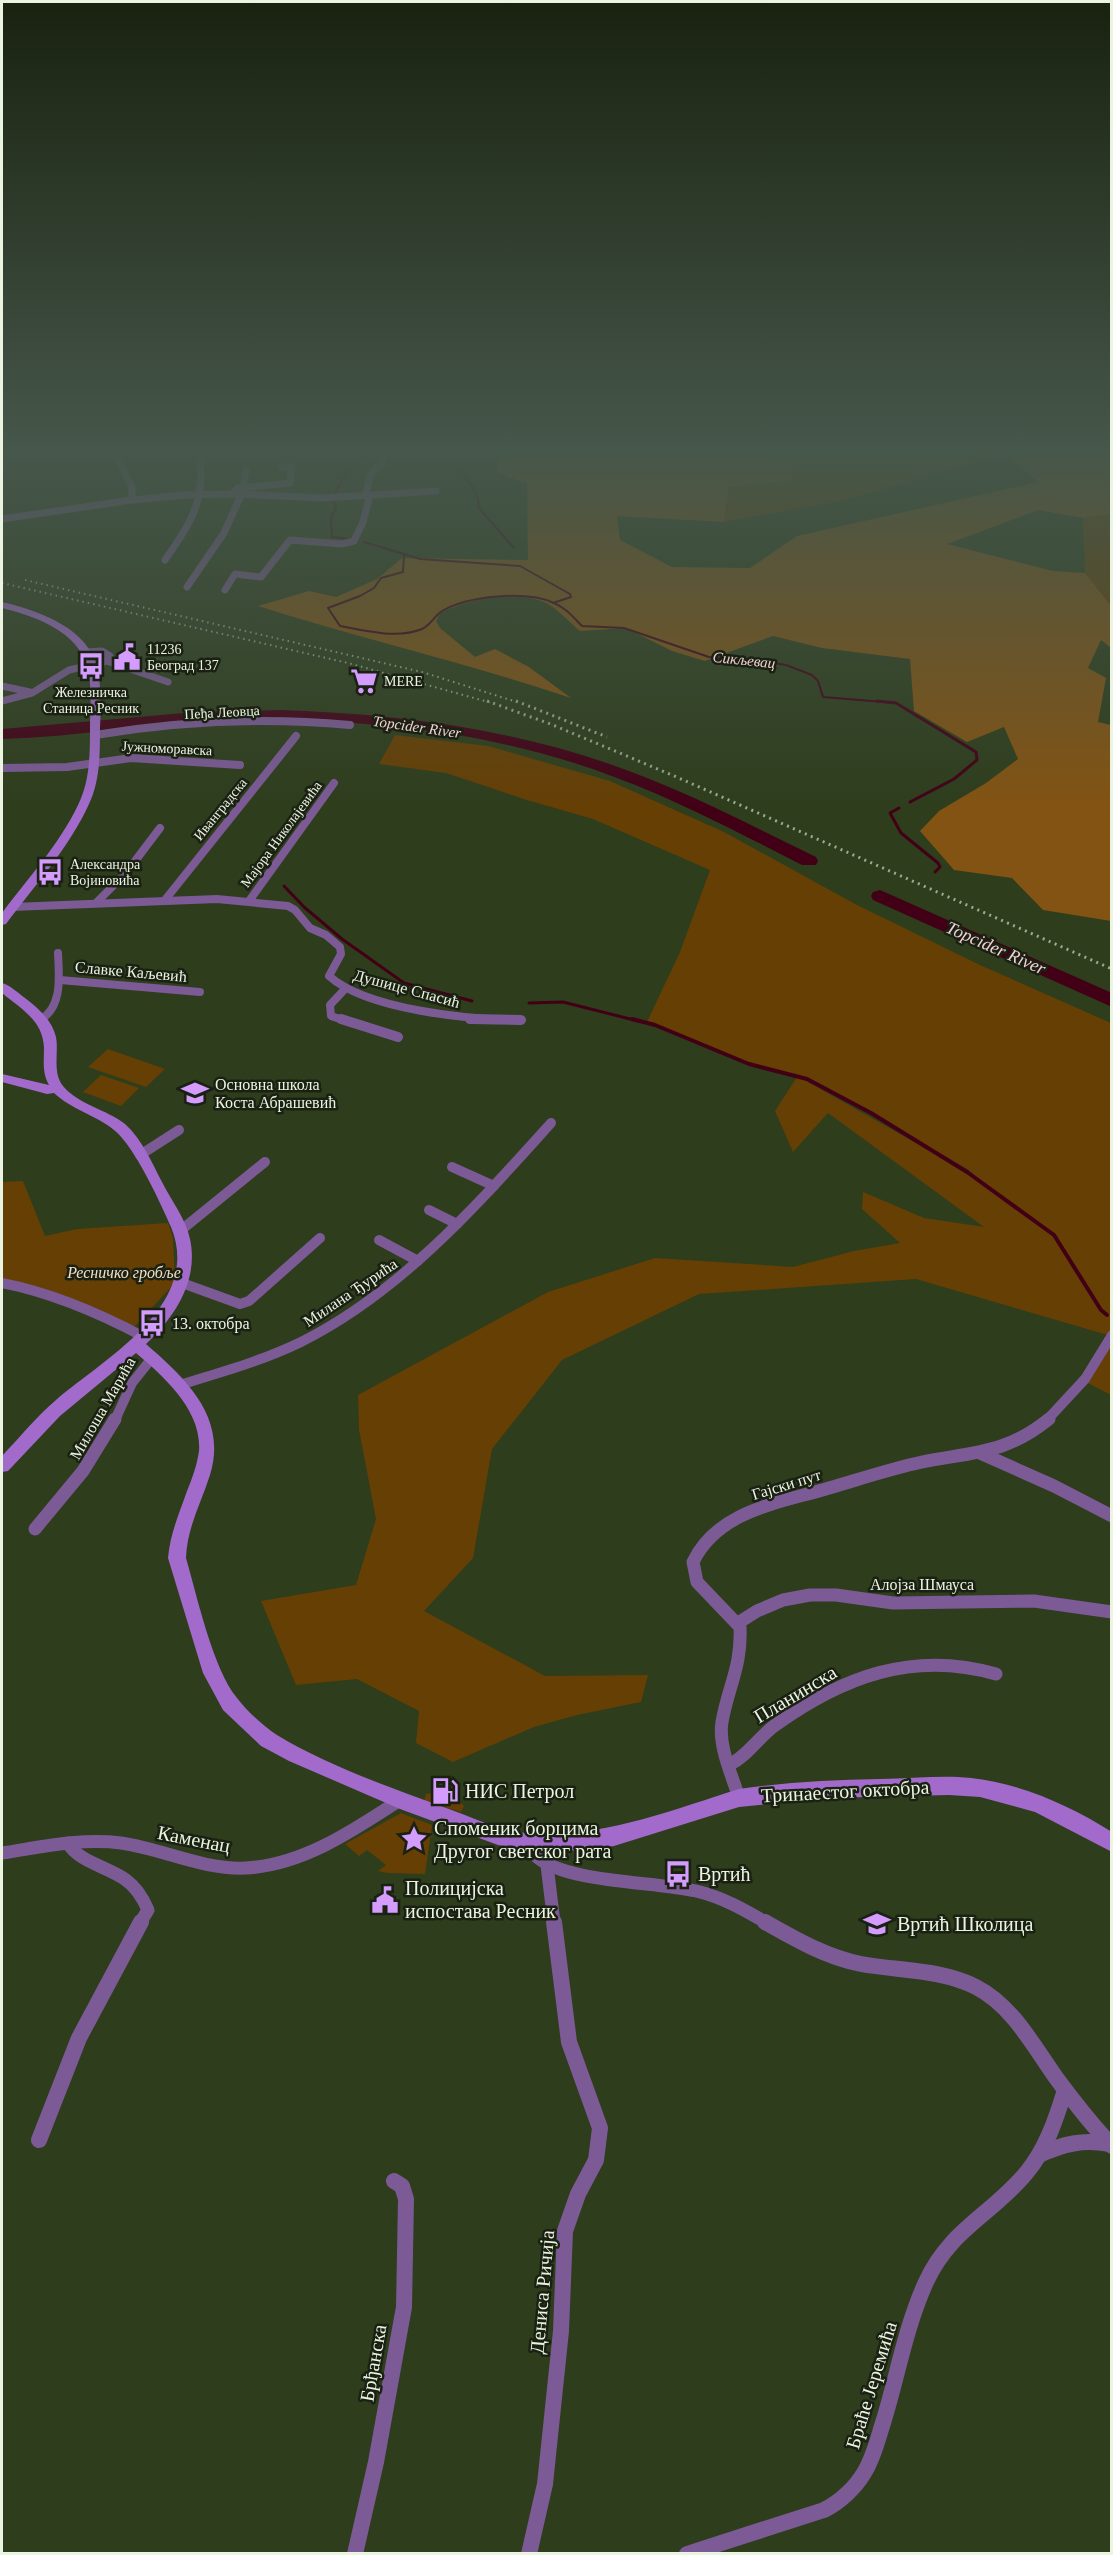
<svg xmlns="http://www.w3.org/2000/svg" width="1113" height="2555" viewBox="0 0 1113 2555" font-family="Georgia,serif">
	<rect width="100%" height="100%" fill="#2e3d1c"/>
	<g fill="#663f04" fill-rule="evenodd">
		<path d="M790 450H1018L841 501 724 522 729 487 793 480Z"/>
		<path d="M1111 514V609L1104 606 1085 573 1083 518Z"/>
		<path d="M395 735 488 746 610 781 724 832 857 905 980 965 1111 1023V1395L1084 1381 1111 1336 916 1279 699 1294 562 1360 492 1449 473 1558 424 1611 545 1676 648 1675 641 1702 577 1715 534 1727 453 1762 416 1743 419 1711 357 1679 296 1685 261 1601 356 1585 376 1519 359 1430 358 1395 548 1292 655 1258 793 1267 854 1251 900 1243 862 1209 863 1192 924 1218 984 1227 828 1113 793 1152 775 1111 797 1077 749 1064 647 1022 680 952 710 870 593 819 527 800 446 773 379 764ZM801 1078 816 1082 969 1170 976 1177Z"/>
		<path d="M108 1049 165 1069 146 1087 88 1067Z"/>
		<path d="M101 1075 139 1088 121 1106 83 1092Z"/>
		<path d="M23 1181 45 1236 77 1229 168 1223 173 1238 175 1283 134 1327 60 1297 2 1280V1182Z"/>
		<path d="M431 1793 460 1802 464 1806 461 1812 424 1801 426 1794Z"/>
		<path d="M401 1813 432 1825 425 1874 387 1873 378 1871 386 1865 367 1850 359 1856 345 1844Z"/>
	</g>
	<path fill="#825313" d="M499 450H790L793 480 729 487 724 522 617 516 620 540 672 567 750 568 797 536 1038 482 1004 453C1039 444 1076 451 1111 455V470L1109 478 1111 483V514L1083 518 1038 510 947 544 1053 571 1085 573 1111 606V648L1101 640 1088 668 1106 678 1098 722 1111 725V921L1043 910 1012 878 954 870 920 831 939 811 986 783 1018 759 1004 727 967 742 914 711 910 659 822 648 773 636 705 661 672 651 626 628 580 631C569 622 557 608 544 602 512 589 469 599 440 613L436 621 440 628 475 657 495 649 529 667 571 698C467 663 362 639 258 606L309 591 336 597 377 579 402 558 528 560 527 484 497 472Z"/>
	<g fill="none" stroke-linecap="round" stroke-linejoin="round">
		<g stroke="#420016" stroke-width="2">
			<path d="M448 450 446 461C462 473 479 487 479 508L514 548"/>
			<path d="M334 496 350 465 373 450"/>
			<path d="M335 503 336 508 331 518 332 537 350 539"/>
			<path d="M364 542 404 554 403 572 381 578 374 588 360 596 328 608 340 626C365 631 397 639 422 629 431 625 434 616 442 611 468 596 526 590 554 603 566 608 573 617 582 626L624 628 709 657 756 660 786 665 812 675 818 681 823 697 896 703"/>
			<path d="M404 554 420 559 520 566 570 594 571 597 553 603"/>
		</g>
		<g stroke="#420016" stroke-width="3">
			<path d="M877 701 896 703 976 752 977 760 954 779 910 802"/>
			<path d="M899 808 890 813 901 833 938 863 940 867 935 872"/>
			<path d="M284 886 304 907 342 939 404 983 472 1001"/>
			<path d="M529 1003 563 1002 638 1021"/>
		</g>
		<path stroke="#420016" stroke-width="4" d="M632 1019 655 1025 749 1064 807 1079 871 1113 967 1172 1054 1235 1101 1310 1107 1315"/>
		<g fill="#420016" fill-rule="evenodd">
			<path d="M281 710C399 714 518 729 629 771 694 795 754 827 816 857L818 861 816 865H802C741 834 681 802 617 778 493 730 356 717 224 721 149 723 76 737 2 739V729L195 712Z"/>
			<path d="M880 890 1112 993V1007L873 900 871 896 873 892Z"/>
		</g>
		<g stroke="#7c5a96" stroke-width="7">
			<path d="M113 450 132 487V500"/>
			<path d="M331 450V455"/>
			<path d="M243 487 246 470"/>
			<path d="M232 494 238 488 290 483 292 467H281"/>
			<path d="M366 495 370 475 382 463V450"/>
			<path d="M2 519 132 500 185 495 238 494 323 498 436 491"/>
			<path d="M165 560C192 521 207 499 199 450"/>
			<path d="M187 587 224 533 241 495"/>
			<path d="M225 590 235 574 261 577 290 540 342 544 354 541 363 522 370 495"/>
			<path d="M107 661 168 682"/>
			<path d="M2 686 30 692"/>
			<path d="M2 701 32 693 69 670 104 662 110 656 102 651 86 652"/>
		</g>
		<g stroke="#7c5a96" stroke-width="8">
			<path d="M95 735C180 721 264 717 350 725"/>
			<path d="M2 768 67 767 131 758 240 765"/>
			<path d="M165 900 296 736"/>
			<path d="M249 901 334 783"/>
			<path d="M96 903 126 873 160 828"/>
			<path d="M12 907 217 899 288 906 295 910 310 928 326 935 340 947 341 954 329 976C367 1010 471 1020 521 1020"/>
			<path d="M60 980 200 992"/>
			<path d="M345 989 330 1005 331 1016 346 1021"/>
			<path d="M40 1020C63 1007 59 976 58 953"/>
		</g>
		<g stroke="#7c5a96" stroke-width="10">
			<path d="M341 1019 398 1037"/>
			<path d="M470 1019 521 1020"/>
			<path d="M140 1155 179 1130"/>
			<path d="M452 1167 494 1186"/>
			<path d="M429 1210 457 1224"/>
			<path d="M180 1231 265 1162"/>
			<path d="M379 1240 418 1261"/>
			<path d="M2 1283C53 1293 99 1313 144 1337"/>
			<path d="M182 1283 240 1304 249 1301 320 1238"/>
			<path d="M180 1385C221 1372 262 1361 301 1342 401 1292 477 1205 551 1123"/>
			<path d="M115 1420 132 1383 152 1358"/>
			<path d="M1047 1420 1085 1379 1112 1335"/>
		</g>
		<g stroke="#7c5a96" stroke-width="13">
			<path d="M980 1453 1054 1486 1112 1516"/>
			<path d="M35 1529 83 1471 115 1419"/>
			<path d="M738 1623 757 1611 783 1600 810 1595H836L893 1603 1034 1601 1112 1612"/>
			<path d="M729 1765C747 1756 758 1738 774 1726 842 1677 913 1650 996 1674"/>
			<path d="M739 1798C732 1775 718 1746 722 1722 728 1687 742 1666 740 1627L697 1582 693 1562C718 1510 780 1503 829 1488 860 1479 890 1469 922 1462 973 1452 1006 1454 1049 1419"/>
			<path d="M68 1843C78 1862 109 1867 126 1880 137 1888 143 1898 148 1910L140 1923"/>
			<path d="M534 1843 537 1857C569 1884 658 1881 700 1892 724 1898 746 1911 767 1923"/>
			<path d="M2 1853C41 1847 81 1838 121 1843 163 1849 203 1870 246 1868 303 1865 354 1830 400 1800"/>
			<path d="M547 1865 554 1923"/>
		</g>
		<g stroke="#7c5a96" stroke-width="16">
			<path d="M765 1922C795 1939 826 1957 861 1964 899 1971 941 1969 976 1987 1013 2006 1034 2047 1057 2079 1074 2102 1092 2125 1112 2146"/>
			<path d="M39 2140 79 2038 141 1922"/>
			<path d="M1039 2155C1063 2144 1083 2139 1109 2144"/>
			<path d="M355 2554 376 2462 404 2307 406 2199 402 2186 394 2181"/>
			<path d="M529 2554 545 2484 561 2331 565 2231 578 2194 596 2160 600 2128 569 2042 554 1922"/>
			<path d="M687 2554 824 2510C840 2502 855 2488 864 2473 873 2459 877 2442 882 2426 897 2379 905 2328 926 2282 950 2229 993 2214 1027 2172 1046 2149 1056 2119 1065 2090"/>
		</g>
		<g fill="#a26acb" fill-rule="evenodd">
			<path d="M2 602C35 610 82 625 95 661 102 681 101 707 100 728 100 754 100 781 89 804 69 848 35 885 6 924L2 925V913C28 878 59 845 78 805 90 781 90 754 90 728 90 707 93 680 85 660 72 629 31 615 2 608Z"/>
			<path d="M2 983C10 985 18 993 25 998 38 1008 52 1020 56 1037 59 1052 52 1072 63 1086 79 1105 106 1109 125 1124 142 1139 152 1163 162 1182 171 1200 186 1219 190 1239 199 1280 175 1317 146 1344 185 1378 228 1417 210 1475 201 1503 187 1528 186 1558 197 1596 213 1669 237 1698 247 1711 264 1727 277 1735 326 1765 394 1789 449 1809 476 1819 506 1833 536 1834 607 1836 672 1810 739 1789 786 1782 833 1780 880 1779 906 1779 932 1776 958 1777 1013 1780 1066 1803 1112 1832V1852L1035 1812 980 1797 949 1795 825 1798 739 1807 614 1846 586 1850 534 1852 498 1845 400 1809 289 1761 261 1746 223 1710 203 1673 168 1558C170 1534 179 1514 187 1491 192 1479 197 1465 199 1451 202 1410 164 1377 136 1353L60 1416 8 1471 2 1472V1456C20 1437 36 1417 56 1400 105 1358 203 1305 171 1227 160 1202 135 1147 114 1130 96 1115 72 1110 54 1093L47 1094 2 1082V1074L49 1085C42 1073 44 1061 44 1048 43 1020 21 1009 2 993Z"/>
		</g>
		<g stroke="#9da990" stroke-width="2" stroke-dasharray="1.5 4" stroke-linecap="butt">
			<path d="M25 580 422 672 520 703"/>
			<path d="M2 583 348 663 492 703"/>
		</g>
		<g stroke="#9da990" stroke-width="3" stroke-dasharray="2 4.5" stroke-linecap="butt">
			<path d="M487 701 553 725 672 775 1112 969"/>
			<path d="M516 701 607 737"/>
		</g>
	</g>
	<linearGradient id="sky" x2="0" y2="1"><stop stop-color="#19220f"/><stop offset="0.56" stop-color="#46574b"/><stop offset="1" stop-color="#46574b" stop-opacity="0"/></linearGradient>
	<rect width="1113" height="807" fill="url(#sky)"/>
	<defs>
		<symbol id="civic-bare" viewBox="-9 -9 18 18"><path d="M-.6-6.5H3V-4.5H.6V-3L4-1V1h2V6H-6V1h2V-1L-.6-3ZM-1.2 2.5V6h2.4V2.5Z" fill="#d39cfd" stroke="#1a2113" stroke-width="2.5" paint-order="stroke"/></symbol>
		<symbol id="bus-bare" viewBox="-9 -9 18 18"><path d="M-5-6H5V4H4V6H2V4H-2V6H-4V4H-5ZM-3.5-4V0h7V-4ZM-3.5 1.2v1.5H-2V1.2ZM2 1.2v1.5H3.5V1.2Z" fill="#d39cfd" stroke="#1a2113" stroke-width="2.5" paint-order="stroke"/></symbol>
		<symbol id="supermarket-bare" viewBox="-9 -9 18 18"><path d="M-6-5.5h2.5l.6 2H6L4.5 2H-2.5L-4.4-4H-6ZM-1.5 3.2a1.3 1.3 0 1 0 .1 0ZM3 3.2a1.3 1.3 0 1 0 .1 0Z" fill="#d39cfd" stroke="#1a2113" stroke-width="2.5" paint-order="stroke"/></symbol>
		<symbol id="school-bare" viewBox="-9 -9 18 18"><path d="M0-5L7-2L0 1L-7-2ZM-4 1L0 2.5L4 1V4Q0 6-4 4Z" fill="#d39cfd" stroke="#1a2113" stroke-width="2.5" paint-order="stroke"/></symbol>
		<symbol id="fuel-bare" viewBox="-9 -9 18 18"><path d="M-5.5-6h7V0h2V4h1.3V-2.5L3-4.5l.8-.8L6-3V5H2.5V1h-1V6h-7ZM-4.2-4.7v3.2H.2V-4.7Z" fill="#d39cfd" stroke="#1a2113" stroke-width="2.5" paint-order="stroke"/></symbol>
		<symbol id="sight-bare" viewBox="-9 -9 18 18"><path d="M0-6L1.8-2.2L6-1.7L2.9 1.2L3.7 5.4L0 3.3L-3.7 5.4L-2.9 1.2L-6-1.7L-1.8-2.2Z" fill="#d39cfd" stroke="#1a2113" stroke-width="2.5" paint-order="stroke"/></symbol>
	</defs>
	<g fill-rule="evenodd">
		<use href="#civic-bare" x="108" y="638" width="38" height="38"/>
		<use href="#bus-bare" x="72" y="647" width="38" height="38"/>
		<use href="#supermarket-bare" x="345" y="662" width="38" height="38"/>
		<use href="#bus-bare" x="31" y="853" width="38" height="38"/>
		<use href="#school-bare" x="176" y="1074" width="38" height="38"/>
		<use href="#bus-bare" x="133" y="1304" width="38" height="38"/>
		<use href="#fuel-bare" x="426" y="1772" width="38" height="38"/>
		<use href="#sight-bare" x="395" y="1820" width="38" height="38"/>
		<use href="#bus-bare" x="659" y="1855" width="38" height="38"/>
		<use href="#civic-bare" x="366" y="1881" width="38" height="38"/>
		<use href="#school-bare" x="858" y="1905" width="38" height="38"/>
	</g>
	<g text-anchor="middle" stroke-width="5" stroke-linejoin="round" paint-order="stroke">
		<g font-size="14" fill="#eaf4e0" stroke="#1a2113" text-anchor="start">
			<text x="147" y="654">11236<tspan x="147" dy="16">Београд 137</tspan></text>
			<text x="384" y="686">MERE</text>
			<text x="91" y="697" text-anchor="middle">Железничка<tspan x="91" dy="16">Станица Ресник</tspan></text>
			<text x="70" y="869">Александра<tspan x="70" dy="16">Војиновића</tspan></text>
		</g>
		<g font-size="14" fill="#eaf4e0" stroke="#1a2113">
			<text transform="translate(222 712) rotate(-3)" y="5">Пеђа Леовца</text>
			<text transform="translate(167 748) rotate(3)" y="5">Јужноморавска</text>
			<text transform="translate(220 809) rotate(-51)" y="5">Иванградска</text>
			<text transform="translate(281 834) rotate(-54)" y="5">Мајора Николајевића</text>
		</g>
		<g font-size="15" font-style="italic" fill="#f2d0d4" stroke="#1a2113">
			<text transform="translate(744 660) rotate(6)" y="5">Сикљевац</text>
			<text transform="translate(417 727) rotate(8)" y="5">Topcider River</text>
		</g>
		<g font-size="16" fill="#eaf4e0" stroke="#1a2113">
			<text transform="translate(131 971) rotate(5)" y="6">Славке Каљевић</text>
			<text transform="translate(407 988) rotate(15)" y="6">Душице Спасић</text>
			<text transform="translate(350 1292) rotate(-34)" y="6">Милана Ђурића</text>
			<text transform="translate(102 1408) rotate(-60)" y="6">Милоша Марића</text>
			<text transform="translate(786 1484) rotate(-17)" y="6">Гајски пут</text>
			<text x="922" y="1590">Алојза Шмауса</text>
		</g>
		<g font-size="16" fill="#eaf4e0" stroke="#1a2113" text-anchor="start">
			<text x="215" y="1090">Основна школа<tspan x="215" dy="18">Коста Абрашевић</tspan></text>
			<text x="172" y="1329">13. октобра</text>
		</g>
		<g font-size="16" font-style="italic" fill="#f2ddc6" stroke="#1a2113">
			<text x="124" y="1278">Ресничко гробље</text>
		</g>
		<g font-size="18" font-style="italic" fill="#f2d0d4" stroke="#1a2113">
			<text transform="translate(996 948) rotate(24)" y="6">Topcider River</text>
		</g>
		<g font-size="20" fill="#eaf4e0" stroke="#1a2113">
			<text transform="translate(795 1694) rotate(-31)" y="7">Планинска</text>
			<text transform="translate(845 1791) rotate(-3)" y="7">Тринаестог октобра</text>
			<text transform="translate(194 1839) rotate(11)" y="7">Каменац</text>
			<text transform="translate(542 2292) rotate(-85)" y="7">Дениса Ричија</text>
			<text transform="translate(373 2363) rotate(-80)" y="7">Брђанска</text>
			<text transform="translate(871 2385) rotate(-73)" y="7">Браће Јеремића</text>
		</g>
		<g font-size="20" fill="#eaf4e0" stroke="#1a2113" text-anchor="start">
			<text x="465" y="1798">НИС Петрол</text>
			<text x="434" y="1835">Споменик борцима<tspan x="434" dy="23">Другог светског рата</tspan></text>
			<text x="698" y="1881">Вртић</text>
			<text x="405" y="1895">Полицијска<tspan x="405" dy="23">испостава Ресник</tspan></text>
			<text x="897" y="1931">Вртић Школица</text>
		</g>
	</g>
	<rect width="1113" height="2555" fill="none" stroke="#eaf4e0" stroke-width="6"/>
</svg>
